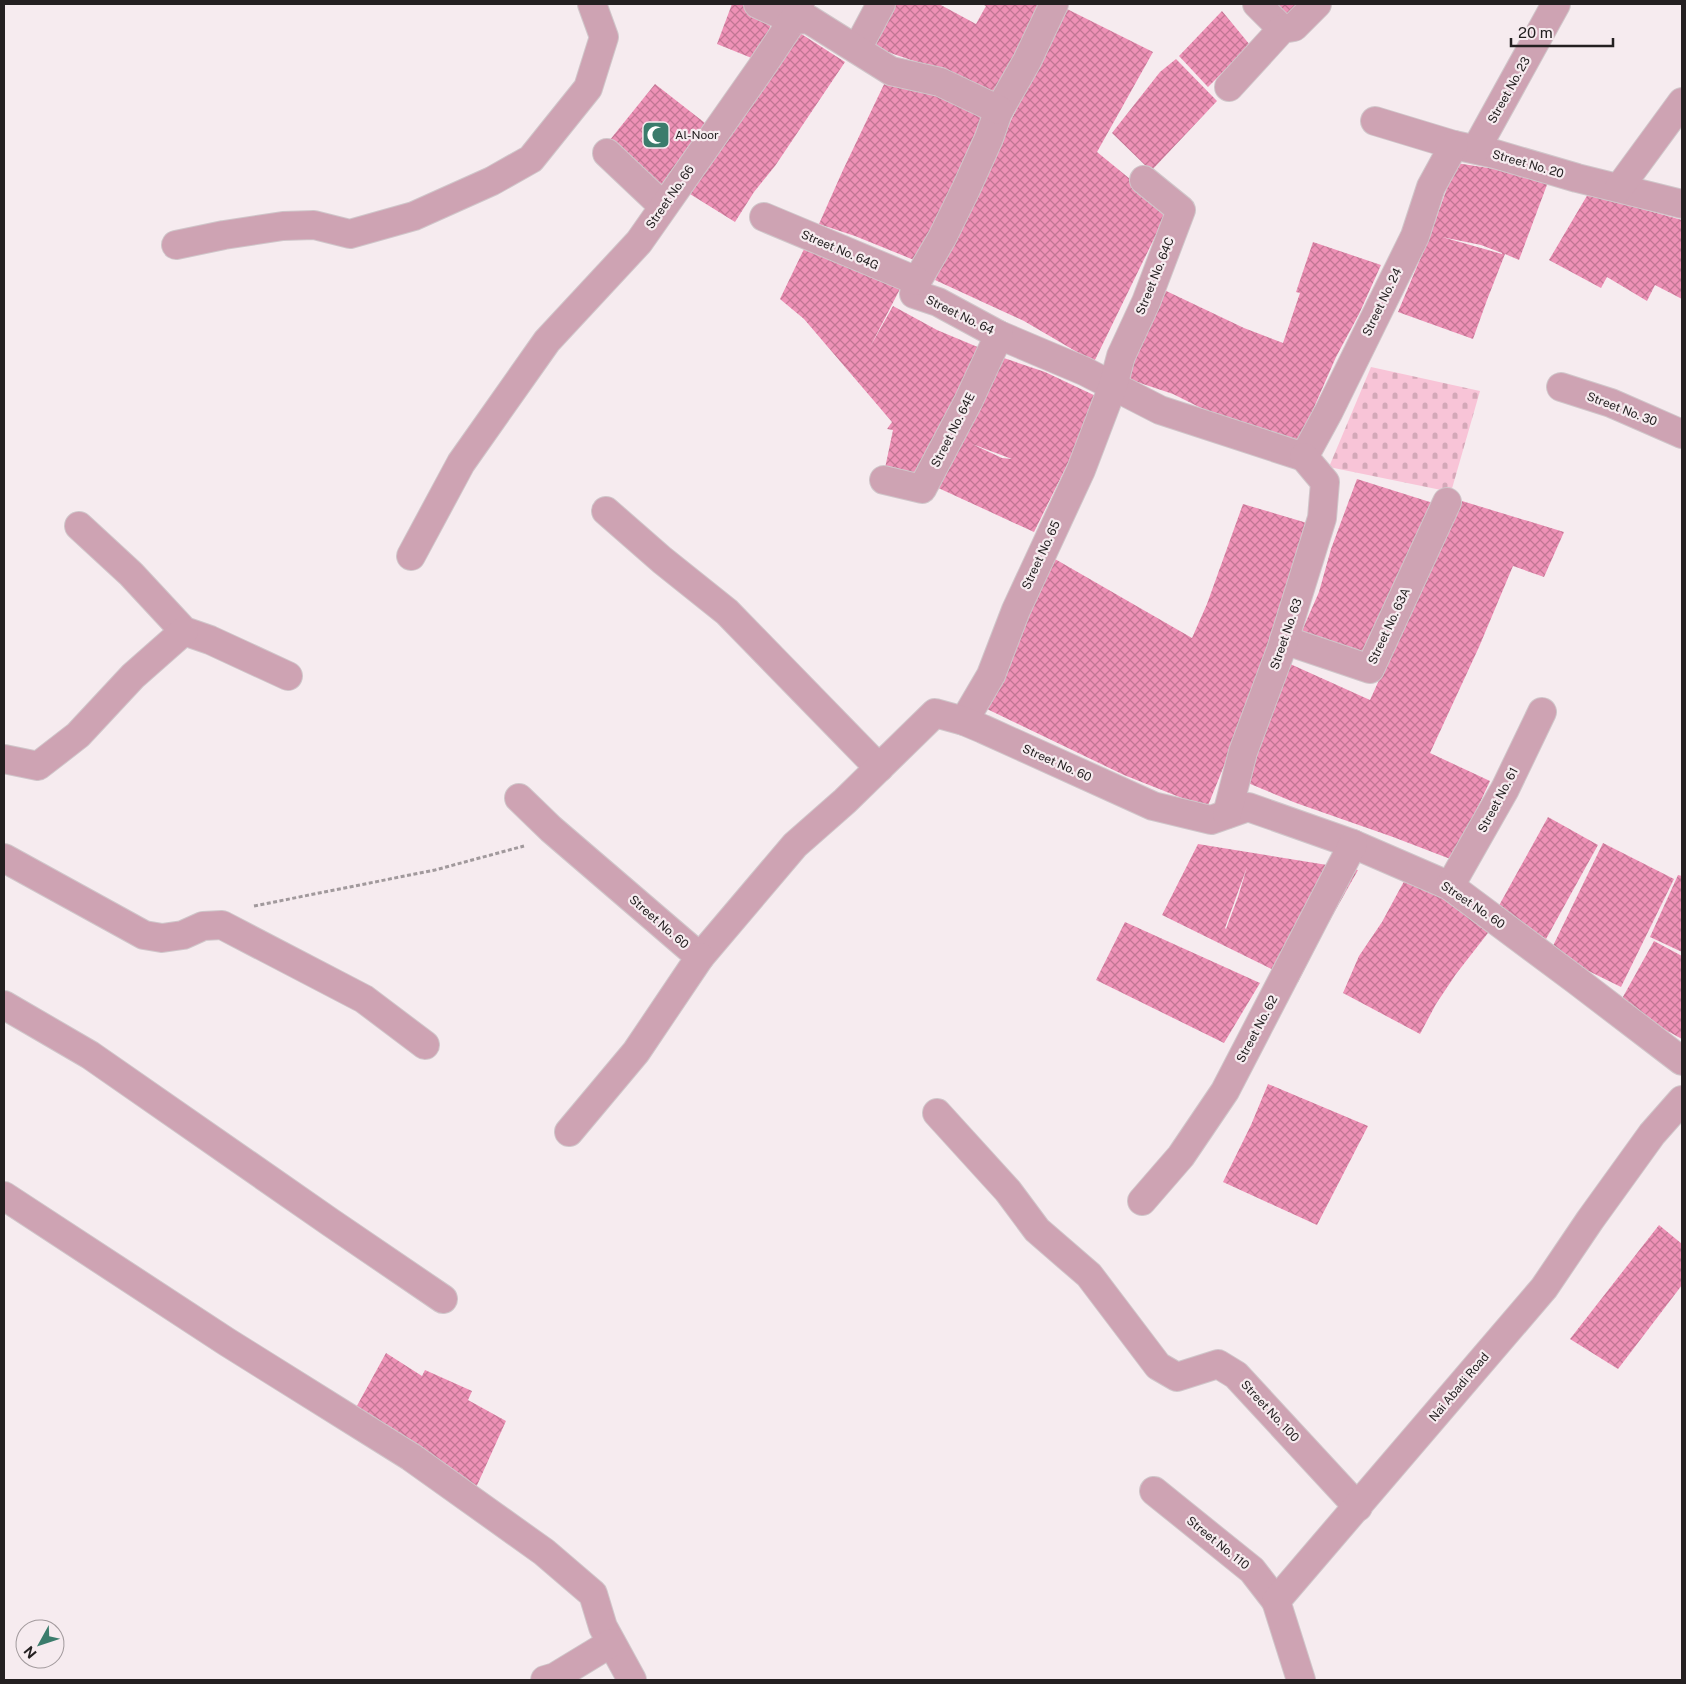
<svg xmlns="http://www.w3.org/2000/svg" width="1686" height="1684" viewBox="0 0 1686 1684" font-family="'Public Sans',sans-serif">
	<defs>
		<pattern id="cemetery-stones" width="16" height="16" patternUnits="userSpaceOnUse" patternTransform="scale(1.25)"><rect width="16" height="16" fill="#f8c4d7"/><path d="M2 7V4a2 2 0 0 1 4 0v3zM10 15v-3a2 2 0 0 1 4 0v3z" fill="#d4a8b8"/></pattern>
		<pattern id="building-cross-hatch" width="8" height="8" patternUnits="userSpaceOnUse" patternTransform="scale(1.25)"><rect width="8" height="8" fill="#ee91b6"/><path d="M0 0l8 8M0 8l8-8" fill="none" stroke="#c17694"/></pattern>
	</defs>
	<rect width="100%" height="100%" fill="#f6ebef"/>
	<path fill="url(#cemetery-stones)" d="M1371 367 1480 391 1451 492 1329 467Z"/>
	<g fill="url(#building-cross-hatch)" fill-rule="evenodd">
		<path d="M732 4H742L773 18 759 61 717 44Z"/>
		<path d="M892 4H939L976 24 986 6 982 4H1045L999 96 952 74 873 47Z"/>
		<path d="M1265 4H1300L1282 22Z"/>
		<path d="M1067 9 1153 52 1097 152 1168 210 1094 362 1024 321 935 280 976 190Z"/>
		<path d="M1222 11 1250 45 1208 87 1179 56Z"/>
		<path d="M792 28 845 62 775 166 754 192 735 222 690 194Z"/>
		<path d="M1176 59 1217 101 1151 171 1112 133 1160 72Z"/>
		<path d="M887 78 930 90 984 113 919 262 855 236 819 224 843 170Z"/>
		<path d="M655 84 705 123 654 195 605 146Z"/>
		<path d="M1456 163 1508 171 1548 182 1519 260 1505 254 1487 300 1473 339 1398 312 1431 233ZM1442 237 1481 245 1502 253V254Z"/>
		<path d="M1588 194 1682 220V299L1655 285 1647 301 1607 277 1601 288 1549 260Z"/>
		<path d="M1313 242 1381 265 1359 314 1336 357 1298 444 1207 411 1173 394 1128 379 1160 288 1244 328 1283 343 1300 293 1296 292Z"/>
		<path d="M806 245 901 287 870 347 893 306 937 330 980 348 921 481 884 473 893 430 887 429 892 422 804 319 780 299Z"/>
		<path d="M998 356 1045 372 1100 398 1034 532 934 486ZM972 444 1012 459 1002 458Z"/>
		<path d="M1357 479 1433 503 1364 657 1301 633 1319 592 1331 549Z"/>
		<path d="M1462 501 1564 532 1544 577 1513 566 1479 647 1430 753 1490 781 1453 860 1393 837 1296 803 1248 783 1288 663 1370 700 1443 540Z"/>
		<path d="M1243 504 1307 523 1254 691 1207 808 1124 775 985 708 1055 559 1192 638 1207 604Z"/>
		<path d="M1548 817 1598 845 1546 939 1496 911Z"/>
		<path d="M1603 843 1674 879 1621 987 1550 952Z"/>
		<path d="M1198 844 1358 870 1326 927 1298 982 1162 915ZM1247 867 1238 897 1226 929 1225 928Z"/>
		<path d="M1408 874 1495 924 1456 974 1436 1004 1420 1034 1343 993 1359 956 1382 922Z"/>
		<path d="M1678 875 1682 876V952L1650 937Z"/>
		<path d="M1125 922 1260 983 1224 1043 1096 980Z"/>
		<path d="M1654 941 1682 956V1039L1619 1004Z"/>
		<path d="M1268 1084 1368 1126 1317 1225 1223 1182 1251 1125Z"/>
		<path d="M1659 1225 1682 1244V1285L1618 1369 1570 1339Z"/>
		<path d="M386 1353 422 1376 425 1370 472 1391 468 1400 506 1421 474 1492 353 1413Z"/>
	</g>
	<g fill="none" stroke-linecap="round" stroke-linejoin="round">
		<defs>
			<g id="street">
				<path d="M758 4 793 20 800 4"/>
				<path d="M1054 4 1027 61 998 112 989 138 966 189 942 238 917 281 914 294 938 302 999 335 1084 371 1160 410 1304 457"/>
				<path d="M1257 4 1282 29"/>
				<path d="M857 49 881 4"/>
				<path d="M1229 87 1282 29 1294 27 1317 4"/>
				<path d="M1375 121 1454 145 1495 154 1577 178 1682 204"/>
				<path d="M1476 149 1556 4"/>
				<path d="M607 153 663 206"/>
				<path d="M1619 188 1682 102"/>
				<path d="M764 217 917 281"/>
				<path d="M176 245 224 235 283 226 314 225 350 234 414 216 492 181 531 159 588 88 604 37 592 4"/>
				<path d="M1561 387 1611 403 1682 434"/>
				<path d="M1304 457 1329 411 1415 236 1431 187 1454 145"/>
				<path d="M884 480 922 489 968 402 999 335"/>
				<path d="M606 511 662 560 727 612 879 768"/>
				<path d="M79 526 131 574 184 631 210 640 288 676"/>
				<path d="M411 556 461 463 547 341 639 242 761 68 793 20 808 19 891 71 940 82 999 110"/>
				<path d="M1284 640 1370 669 1447 502"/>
				<path d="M964 721 991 675 1016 610 1081 470 1113 386 1121 356 1146 302 1181 210 1144 180"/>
				<path d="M4 759 38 766 78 735 133 676 184 631"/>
				<path d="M519 798 551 829 700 957 795 845 845 801 935 713 964 721 983 729 1153 806 1211 820 1248 807 1353 844 1450 886 1576 980 1682 1061"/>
				<path d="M1227 814 1243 752 1281 650 1322 518 1325 482 1304 457"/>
				<path d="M4 858 144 935 162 938 183 935 203 926 222 925 364 999 425 1045"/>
				<path d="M1450 886 1505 789 1542 712"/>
				<path d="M4 1005 90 1055 330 1222 443 1299"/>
				<path d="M937 1113 1008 1191 1037 1230 1089 1275 1158 1366 1177 1377 1218 1364 1236 1375 1358 1507"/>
				<path d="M569 1132 636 1052 700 957"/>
				<path d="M4 1196 227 1342 411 1457 544 1552 593 1594 603 1627 632 1680"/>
				<path d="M1142 1201 1181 1156 1225 1091 1353 844"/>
				<path d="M1154 1491 1252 1570 1276 1601"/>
				<path d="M545 1680 555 1677 611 1643"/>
				<path d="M1301 1680 1276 1601 1544 1288 1590 1220 1652 1134 1682 1100"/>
			</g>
		</defs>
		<use href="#street" stroke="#d0c6ca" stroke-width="30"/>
		<path stroke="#a1999c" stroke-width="3" stroke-dasharray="4 2.5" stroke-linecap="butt" d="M254 906 435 870 524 846"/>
		<use href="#street" stroke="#cea3b3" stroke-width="28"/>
	</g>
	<defs>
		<symbol id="mosque-square" viewBox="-11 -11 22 22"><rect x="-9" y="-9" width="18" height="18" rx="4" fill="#3b7c6c" stroke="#f6ebef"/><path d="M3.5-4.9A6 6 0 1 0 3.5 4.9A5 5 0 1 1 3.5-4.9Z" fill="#fff"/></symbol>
	</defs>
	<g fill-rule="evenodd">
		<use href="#mosque-square" x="640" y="119" width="32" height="32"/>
	</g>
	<g text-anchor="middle" stroke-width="4.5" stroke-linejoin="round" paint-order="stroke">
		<g font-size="12" fill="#242021" stroke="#f6ebef">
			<text transform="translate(1509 90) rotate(-61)" y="4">Street No. 23</text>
			<text transform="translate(1528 164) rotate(16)" y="4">Street No. 20</text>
			<text transform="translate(670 197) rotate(-55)" y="4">Street No. 66</text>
			<text transform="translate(840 250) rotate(23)" y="4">Street No. 64G</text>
			<text transform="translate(1155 276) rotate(-68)" y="4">Street No. 64C</text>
			<text transform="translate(1382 302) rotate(-64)" y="4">Street No. 24</text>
			<text transform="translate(960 315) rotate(26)" y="4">Street No. 64</text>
			<text transform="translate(1622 409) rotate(21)" y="4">Street No. 30</text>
			<text transform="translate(953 430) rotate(-63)" y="4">Street No. 64E</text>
			<text transform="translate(1041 555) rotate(-65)" y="4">Street No. 65</text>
			<text transform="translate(1389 626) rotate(-65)" y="4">Street No. 63A</text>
			<text transform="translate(1286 634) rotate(-71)" y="4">Street No. 63</text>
			<text transform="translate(1057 763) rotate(24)" y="4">Street No. 60</text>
			<text transform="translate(1498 800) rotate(-62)" y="4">Street No. 61</text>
			<text transform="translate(1473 905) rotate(34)" y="4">Street No. 60</text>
			<text transform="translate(659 922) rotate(41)" y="4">Street No. 60</text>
			<text transform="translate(1257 1029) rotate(-62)" y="4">Street No. 62</text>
			<text transform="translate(1459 1387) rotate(-50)" y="4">Nai Abadi Road</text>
			<text transform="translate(1270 1411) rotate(47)" y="4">Street No. 100</text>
			<text transform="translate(1218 1543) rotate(39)" y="4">Street No. 110</text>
		</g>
		<g font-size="12" fill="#242021" stroke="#f6ebef" text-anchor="start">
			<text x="675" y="139">Al-Noor</text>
		</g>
	</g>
	<rect width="1686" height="1684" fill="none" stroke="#242021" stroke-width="10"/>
	<g transform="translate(40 1644) rotate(230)"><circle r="24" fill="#f6ebef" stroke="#a29a9d"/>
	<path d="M0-4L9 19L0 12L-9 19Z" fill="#3b7c6c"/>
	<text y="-8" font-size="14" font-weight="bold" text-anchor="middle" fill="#242021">N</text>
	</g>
	<path d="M1511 38v8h102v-8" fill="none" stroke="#242021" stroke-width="2.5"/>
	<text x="1518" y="38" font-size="15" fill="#242021" stroke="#f6ebef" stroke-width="4" paint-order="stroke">20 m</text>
</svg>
